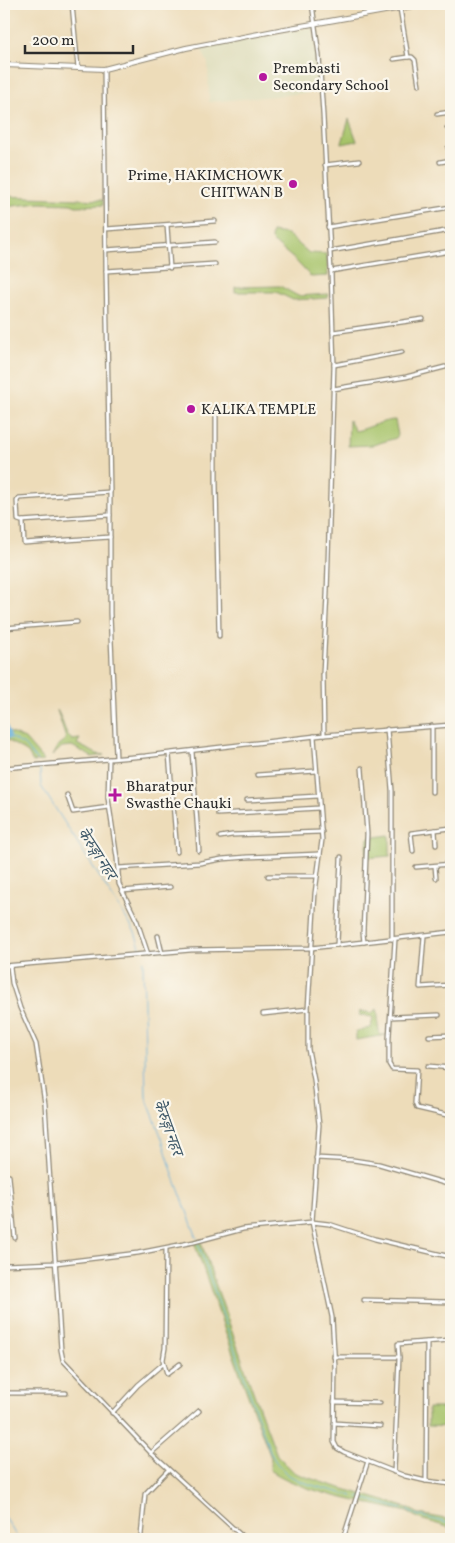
<svg xmlns="http://www.w3.org/2000/svg" width="455" height="1543" viewBox="0 0 455 1543" font-family="Vollkorn,'Noto Serif Devanagari',serif">
	<rect width="100%" height="100%" fill="#fbf7ec"/>
	<filter id="ink" filterUnits="userSpaceOnUse"><feTurbulence type="fractalNoise" baseFrequency=".02" numOctaves="2"/><feDisplacementMap in="SourceGraphic" scale="10" xChannelSelector="R" yChannelSelector="G"/><feConvolveMatrix kernelMatrix="1 2 1 2 8 2 1 2 1" color-interpolation-filters="sRGB"/></filter>
	<filter id="wash" filterUnits="userSpaceOnUse"><feTurbulence type="fractalNoise" baseFrequency=".0096" numOctaves="4" result="noise"/><feDisplacementMap in="SourceGraphic" scale="20" xChannelSelector="R" yChannelSelector="G"/><feGaussianBlur stdDeviation="1.12" result="paint"/><feColorMatrix in="noise" values="0 0 0 0 0 0 0 0 0 0 0 0 0 0 0 0 0 1.4 0 .05"/><feComposite in="paint" operator="in"/></filter>
	<g filter="url(#wash)">
		<rect width="100%" height="100%" fill="#eddcb9"/>
		<path fill="#deddbb" d="M313 27 319 92 209 102 208 63 201 48Z"/>
		<g fill="#a6c369" stroke="#68774a">
			<path d="M349 119 357 141 342 144V143Z"/>
			<path d="M4 196 103 200V205L76 206 71 204 40 203 4 207Z"/>
			<path d="M272 232 287 234 309 253 327 254 328 276 311 277 295 260 271 240Z"/>
			<path d="M280 286 298 296 329 294 328 298 293 300 276 292H235V287Z"/>
			<path d="M349 420 355 431C368 429 382 420 395 420L398 435 396 438 373 445 348 446Z"/>
			<path d="M57 710C63 720 64 732 72 740L80 739 77 744 97 754 104 755 92 757 72 746 62 747 52 756 58 745 66 739Z"/>
			<path d="M4 730 25 739 44 761 33 762 28 753 4 738Z"/>
			<path d="M390 835V856L366 858 368 838Z"/>
			<path d="M377 1009C379 1018 377 1027 380 1035H386L356 1040V1031L371 1028 373 1017 359 1015 360 1011 372 1013Z"/>
			<path d="M200 1240 254 1394 277 1455 295 1473 321 1482 408 1508 419 1514 451 1520V1528L420 1519 407 1512C365 1502 305 1494 270 1470L271 1458 243 1382 194 1242Z"/>
			<path d="M428 1408H451V1427L428 1426Z"/>
		</g>
		<g fill="none" stroke-linecap="round" stroke-linejoin="round">
			<g stroke="#60acd9" stroke-width="1">
				<path d="M4 734 24 745 37 761"/>
				<path d="M40 768 41 786 135 932 141 950"/>
				<path d="M143 960 146 1097 161 1136 174 1177 197 1238"/>
				<path d="M198 1243 270 1452C274 1459 278 1466 284 1471 298 1485 334 1490 353 1496"/>
				<path d="M358 1497 406 1510 417 1515 451 1524"/>
				<path d="M4 1517 8 1522 18 1539"/>
			</g>
			<path stroke="#60acd9" stroke-width="4" d="M4 722 9 737"/>
		</g>
	</g>
	<g filter="url(#ink)">
		<g fill="none" stroke-linecap="round" stroke-linejoin="round">
			<defs>
				<g id="minor">
					<path d="M72 4 78 68"/>
					<path d="M312 4 319 55 323 115 331 271 334 365 327 594 323 673 324 735"/>
					<path d="M400 8 408 57H412L415 60 419 85"/>
					<path d="M394 59 408 57"/>
					<path d="M104 69 106 271 110 491V613L116 758"/>
					<path d="M437 114 451 112"/>
					<path d="M447 128 451 127"/>
					<path d="M448 148H451"/>
					<path d="M440 162 451 160"/>
					<path d="M325 165 359 161"/>
					<path d="M449 186H451"/>
					<path d="M167 225 170 268"/>
					<path d="M328 227 451 207"/>
					<path d="M106 229 215 221"/>
					<path d="M106 250 215 242"/>
					<path d="M330 251 451 230"/>
					<path d="M106 271 215 264"/>
					<path d="M331 271 451 251"/>
					<path d="M333 332 423 319"/>
					<path d="M334 365 402 352"/>
					<path d="M333 389 406 377 445 367"/>
					<path d="M216 415V481L219 636"/>
					<path d="M4 481H5"/>
					<path d="M110 515 21 521 18 520 17 501 19 498 110 492"/>
					<path d="M23 521 24 543 110 537"/>
					<path d="M4 608 5 612 4 620"/>
					<path d="M4 628 77 622"/>
					<path d="M432 726V792"/>
					<path d="M387 729 392 790V939"/>
					<path d="M314 736 322 840 315 893 308 1009V1049L314 1080 319 1125 312 1222 332 1317 335 1367 334 1442 337 1448 344 1452 405 1476 426 1481 451 1484"/>
					<path d="M192 751 199 851"/>
					<path d="M169 754 177 852"/>
					<path d="M109 759 108 798 117 858 119 884 137 921 148 954"/>
					<path d="M4 768 145 756 324 735 451 725"/>
					<path d="M362 768 367 834 363 933 364 942"/>
					<path d="M257 775 316 771"/>
					<path d="M67 795 73 812 109 807"/>
					<path d="M247 800 318 796"/>
					<path d="M218 814 319 808"/>
					<path d="M435 830 436 845"/>
					<path d="M220 837 232 835 322 832"/>
					<path d="M413 851 411 833 451 828"/>
					<path d="M435 866 436 878"/>
					<path d="M416 867 451 864"/>
					<path d="M118 868 200 863 222 859 247 857 320 854"/>
					<path d="M268 876H317"/>
					<path d="M122 891 170 887"/>
					<path d="M158 936 162 953"/>
					<path d="M424 936 420 987 451 985"/>
					<path d="M395 939 389 1038V1064L392 1069 417 1070 415 1103 417 1108 451 1116"/>
					<path d="M337 945 341 857"/>
					<path d="M4 966 191 950 311 948 451 932"/>
					<path d="M10 966 12 983 20 1008 36 1044 45 1104 61 1350 63 1360 151 1453 245 1539"/>
					<path d="M263 1014 308 1009"/>
					<path d="M391 1017 439 1015"/>
					<path d="M429 1036 451 1035"/>
					<path d="M428 1066 451 1068"/>
					<path d="M316 1158 353 1160 379 1164 451 1185"/>
					<path d="M9 1176 15 1238"/>
					<path d="M4 1212H12"/>
					<path d="M166 1248 165 1348 163 1360 167 1374 180 1364"/>
					<path d="M4 1265 55 1263 138 1253 194 1242 243 1229 312 1222 329 1224 375 1239 451 1257"/>
					<path d="M364 1300 451 1302"/>
					<path d="M334 1357H399"/>
					<path d="M4 1393H66"/>
					<path d="M334 1402 380 1403"/>
					<path d="M112 1413 138 1385 164 1363"/>
					<path d="M334 1423 380 1426"/>
					<path d="M151 1453 199 1411"/>
					<path d="M394 1472 399 1358 398 1344 451 1340"/>
					<path d="M426 1481 427 1342"/>
					<path d="M141 1535 145 1494 168 1470"/>
					<path d="M343 1539 368 1461"/>
				</g>
				<path id="secondary" d="M4 65 104 69 186 48 279 30 424 4"/>
			</defs>
			<use href="#minor" stroke="#8c8472" stroke-width="5.5"/>
			<use href="#secondary" stroke="#8c8472" stroke-width="6"/>
			<use href="#minor" stroke="#fff" stroke-width="3"/>
			<use href="#secondary" stroke="#fff" stroke-width="4"/>
		</g>
	</g>
	<g fill="#b5179e" stroke="#fbf7ec" stroke-width="2">
		<circle cx="263" cy="77" r="5"/>
		<circle cx="293" cy="184" r="5"/>
		<circle cx="191" cy="409" r="5"/>
		<path d="M112.5 787.5h5v5h5v5h-5v5h-5v-5h-5v-5h5z"/>
	</g>
	<g text-anchor="middle" stroke-width="4.5" stroke-linejoin="round" paint-order="stroke">
		<g font-size="15" fill="#2b2b2b" stroke="#fbf7ec" text-anchor="start">
			<text x="273" y="73">Prembasti<tspan x="273" dy="17">Secondary School</tspan></text>
			<text x="283" y="180" text-anchor="end">Prime, HAKIMCHOWK<tspan x="283" dy="17">CHITWAN B</tspan></text>
			<text x="201" y="414">KALIKA TEMPLE</text>
			<text x="126" y="791">Bharatpur<tspan x="126" dy="17">Swasthe Chauki</tspan></text>
		</g>
		<g font-size="16" font-style="italic" fill="#3e5868" stroke="#fbf7ec">
			<text transform="translate(98 853) rotate(57)" y="6">केरुङ्गा नहर</text>
			<text transform="translate(169 1127) rotate(70)" y="6">केेरुङ्गा नहर</text>
		</g>
	</g>
	<rect width="455" height="1543" fill="none" stroke="#fbf7ec" stroke-width="20"/>
	<path d="M25 45v8h108v-8" fill="none" stroke="#2b2b2b" stroke-width="2.5"/>
	<text x="32" y="45" font-size="15" fill="#2b2b2b" stroke="#fbf7ec" stroke-width="4" paint-order="stroke">200 m</text>
</svg>
